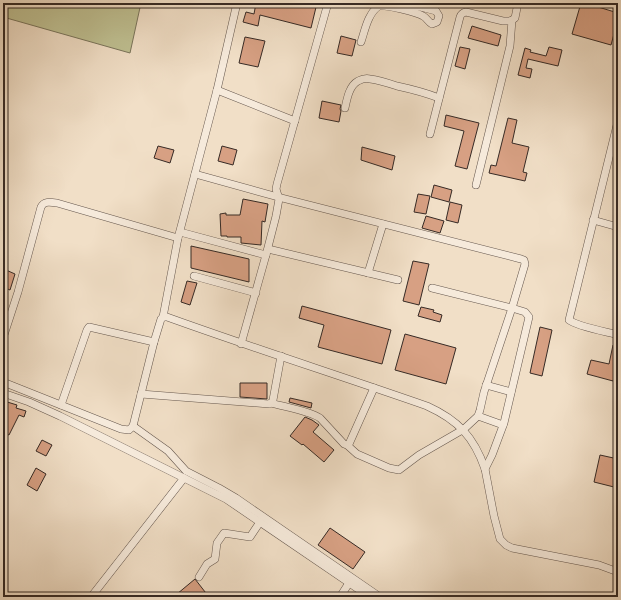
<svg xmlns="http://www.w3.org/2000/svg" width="621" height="600" viewBox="0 0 621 600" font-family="'Libre Caslon Text',serif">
	<rect width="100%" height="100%" fill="#f1dfc7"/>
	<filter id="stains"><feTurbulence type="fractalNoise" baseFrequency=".005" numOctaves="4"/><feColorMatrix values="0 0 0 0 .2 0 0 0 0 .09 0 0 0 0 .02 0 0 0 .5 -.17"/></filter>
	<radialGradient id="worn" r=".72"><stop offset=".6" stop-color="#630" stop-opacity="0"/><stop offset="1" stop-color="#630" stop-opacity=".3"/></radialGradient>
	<path fill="#bfc092" stroke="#7a755c" d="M3 3H141L130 53 3 17Z"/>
	<g fill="#d7a083" stroke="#362a25">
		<path d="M256 3H263L272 5 273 3H317L311 28 260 15 258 26 243 22 246 12 254 14Z"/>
		<path d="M581 3H585L618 13V19L611 45 572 34Z"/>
		<path d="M472 26 501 35 498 46 468 38Z"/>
		<path d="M341 36 356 40 352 56 337 53Z"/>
		<path d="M245 37 265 41 258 67 239 63Z"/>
		<path d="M460 47 470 49 465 69 455 66Z"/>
		<path d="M549 47 562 50 558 66 528 59 526 68 532 69 530 78 518 75 525 48 531 50 530 52 546 56Z"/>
		<path d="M322 101 341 105 340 109 341 111 339 122 319 118Z"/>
		<path d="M446 115 479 123 467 169 455 166 464 131 444 126Z"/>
		<path d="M508 118 517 120 512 143 529 147 523 172 527 173 525 181 489 173 491 165 496 166Z"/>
		<path d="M158 146 174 150 170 163 154 158Z"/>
		<path d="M222 146 237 150 233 165 218 161Z"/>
		<path d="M362 147 395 156 392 170 361 160Z"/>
		<path d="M434 185 452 190 449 202 431 197Z"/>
		<path d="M418 194 430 196 426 214 414 212Z"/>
		<path d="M243 199 268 204 265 222 262 221 261 245 241 243V237H227V236H221L220 214 226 213V215H240Z"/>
		<path d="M450 202 462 205 458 223 446 220Z"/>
		<path d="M426 216 444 221 440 233 422 228Z"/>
		<path d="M191 246 249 259V282L191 268Z"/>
		<path d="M413 261 429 264 419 305 403 301Z"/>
		<path d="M6 270 15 274 10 290 3 287V278Z"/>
		<path d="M187 281 197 283 190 305 181 302Z"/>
		<path d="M302 306 391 330 382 364 318 347 324 325 299 318Z"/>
		<path d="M421 307 434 310 433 312 442 315 440 322 418 316Z"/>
		<path d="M540 327 552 330 542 376 530 373Z"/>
		<path d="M405 334 456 348 446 384 395 370Z"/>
		<path d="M613 345 618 347V365L613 381 587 374 591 360 609 364Z"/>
		<path d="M240 383H267V399L240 397Z"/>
		<path d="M290 398 312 403 311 408 289 402Z"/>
		<path d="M4 401 17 405 16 408 26 411 24 417 19 415 9 435 3 433V403Z"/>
		<path d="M305 417 312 420 319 425 313 432 334 450 324 462 303 444 302 445 290 436Z"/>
		<path d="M42 440 52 445 46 456 36 451Z"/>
		<path d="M600 455 618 459V488L594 482Z"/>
		<path d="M36 468 46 474 37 491 27 485Z"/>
		<path d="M330 528 365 552 353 569 318 545Z"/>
		<path d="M195 579 209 597H179L177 594Z"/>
	</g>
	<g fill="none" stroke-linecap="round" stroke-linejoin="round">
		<defs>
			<g id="minor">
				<path d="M361 42C365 30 368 13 379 6 387 5 416 12 423 16 427 18 428 22 432 24L437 22 439 16 436 11 405 3"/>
				<path d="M217 90 295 121"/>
				<path d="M345 108C347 99 349 86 358 81 362 79 366 78 370 79 379 80 388 83 397 86 411 89 426 93 439 98"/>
				<path d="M618 121 569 320C576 326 607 332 618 335"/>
				<path d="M430 134 460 17C461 14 462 13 466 12L503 21H511L515 18 518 3"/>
				<path d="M195 174 278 197 521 259 524 260 525 264 512 308 484 392 480 410 478 416 464 429 419 455 399 470 389 468 357 454 347 445"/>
				<path d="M476 185 510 46 512 20"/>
				<path d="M593 220 618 227"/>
				<path d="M180 232 266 255"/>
				<path d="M268 249 398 280"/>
				<path d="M368 273 383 224"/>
				<path d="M194 276 256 293"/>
				<path d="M432 288 512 308 525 312 529 317 504 423 492 455 485 469"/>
				<path d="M163 317 178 238 217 90 237 3"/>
				<path d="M3 336 4 335 18 292 41 207C44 201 50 202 57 203L178 238"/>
				<path d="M241 344 266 255 276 216 279 199 276 189 277 184 328 3"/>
				<path d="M3 382 121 429 129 430 133 426 154 342 161 319 163 317H167C253 348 341 376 427 406 458 420 474 437 485 469L494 516 500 539 506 545 512 548 599 565 618 572"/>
				<path d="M486 385 511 392"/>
				<path d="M3 393 29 402 60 416 226 499 370 597"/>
				<path d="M141 394 269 404 273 402V400L281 356"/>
				<path d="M271 403C285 407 309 411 320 418L344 444 347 445 349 444 374 388"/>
				<path d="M61 405 87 330 89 327 154 342"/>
				<path d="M478 416 503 425"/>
				<path d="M133 426 168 451 186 471 219 488 236 498 380 597"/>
				<path d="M199 577 207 564 215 559 217 543 224 533 250 537 260 522"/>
				<path d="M91 597 184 478"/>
				<path d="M340 597 349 583"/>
			</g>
		</defs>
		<use href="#minor" stroke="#65574e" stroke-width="8"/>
		<use href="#minor" stroke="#f6eadb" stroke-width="7"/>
	</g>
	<rect width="621" height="600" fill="none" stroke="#f1dfc7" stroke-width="16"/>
	<rect x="4" y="4" width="613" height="592" fill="none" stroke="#362a25" stroke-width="2"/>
	<rect x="8" y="8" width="605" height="584" fill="none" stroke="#362a25"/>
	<rect width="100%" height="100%" filter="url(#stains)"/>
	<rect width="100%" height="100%" fill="url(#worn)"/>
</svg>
